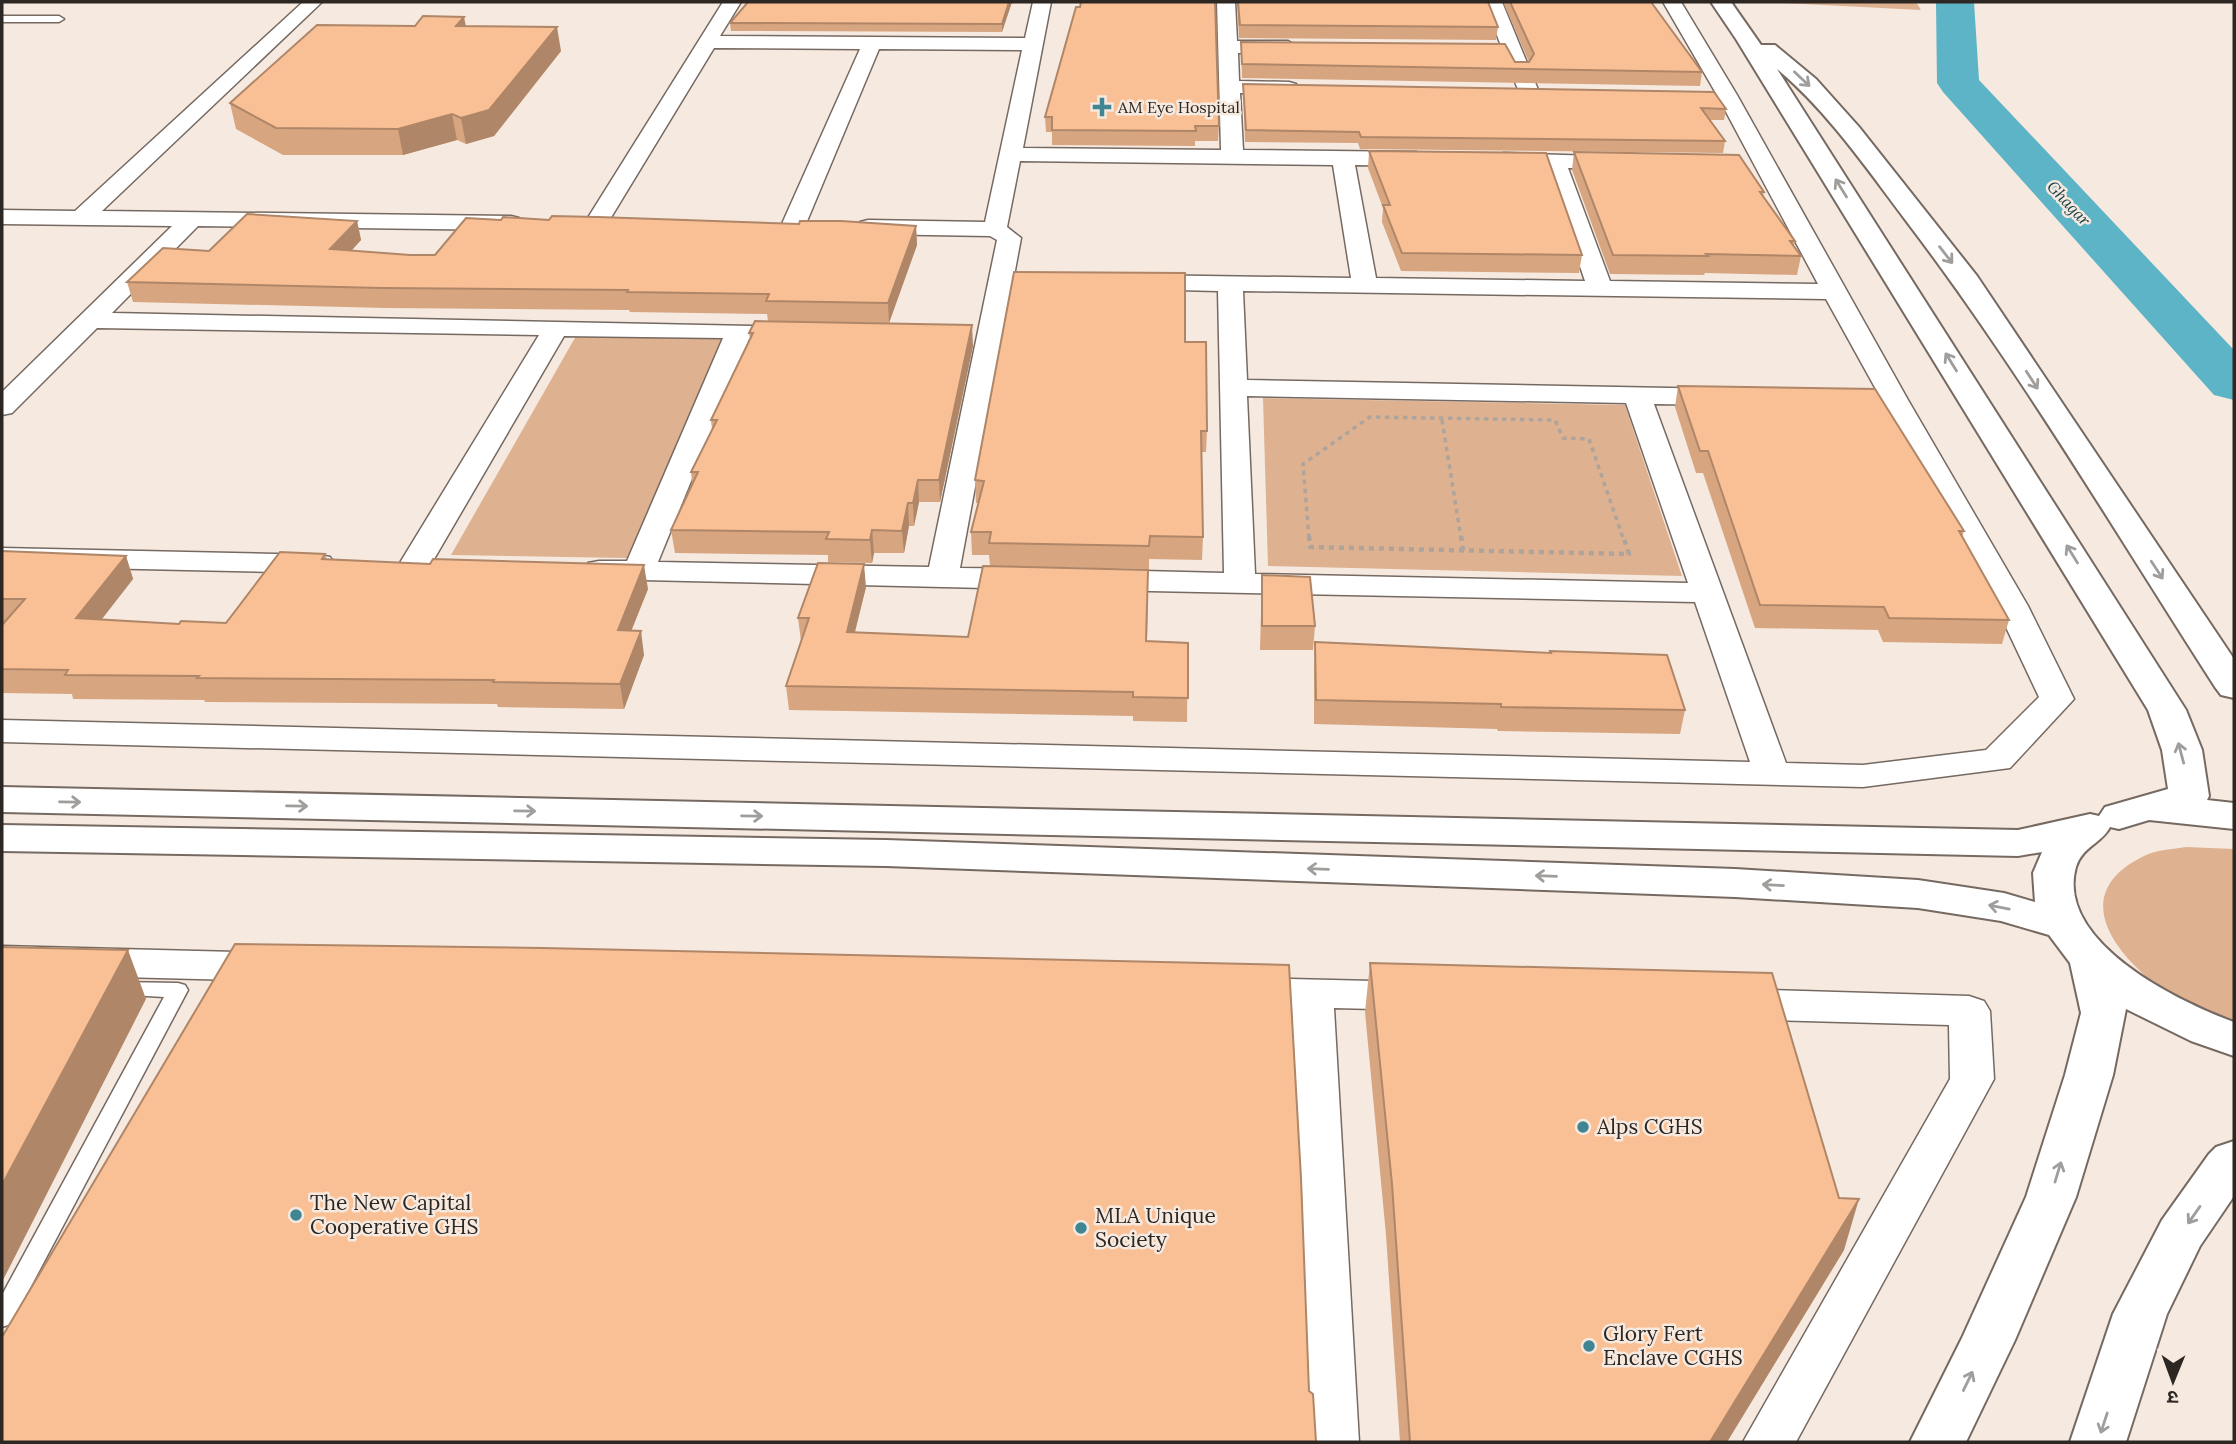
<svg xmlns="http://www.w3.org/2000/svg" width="2236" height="1444" viewBox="0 0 2236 1444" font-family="Lora,'Noto Sans Devanagari',serif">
	<rect width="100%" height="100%" fill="#f6e9df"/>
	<g fill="#deb190">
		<path d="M1765 2H1916L1921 10Z"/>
		<path d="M576 336 724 338 627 558 451 555Z"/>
		<path d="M1263 398 1625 405 1682 576 1268 566Z"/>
		<path d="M2186 847 2234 849V1028C2172 1009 2035 909 2144 856 2156 850 2173 849 2186 847Z"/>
	</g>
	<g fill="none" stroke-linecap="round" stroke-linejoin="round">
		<path fill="#5cb4c6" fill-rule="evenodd" d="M1936 2H1974L1979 80 2234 350V400L2214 395 1943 92 1937 83Z"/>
		<defs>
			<g id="service">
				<path d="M2 16H59L64 19 59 22H2Z"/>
				<path d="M119 982 178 983 185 985 188 990 11 1324 2 1327V1295L164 997 112 994 109 989 112 984Z"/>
			</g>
			<g id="minor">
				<path d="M303 2H322L102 211 511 216 519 218 523 223 519 228 511 230 198 226 112 313 807 327 811 332 807 337 749 339 658 562 929 567 997 240 990 236 868 234 860 232 856 227 860 222 868 220 985 222 1022 50 879 49 805 226 801 231H785L781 226 860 49 714 48 604 229H588L584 224 723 2H741L720 36 1025 38 1033 2H1051L1023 148 1221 150 1217 2H1235L1237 41H1288L1298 47 1288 53H1238L1239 81 1289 82 1296 84 1299 88 1296 92 1289 94 1240 93 1243 150 1416 152 1424 154 1427 159 1424 164 1416 166 1355 165 1376 278 1585 281 1546 167 1496 165 1493 160 1496 155 1504 153 1627 157 1630 162 1627 167 1619 169 1568 168 1610 281 1818 284 1717 95 1663 2H1681L1737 95 1908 400 2028 606 2074 699 2010 768 1863 787 2 742V720L1750 762 1695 602 1102 590 1091 587 1086 580 1091 573 1102 570 1224 573 1218 291 1138 289 1129 287 1126 282 1129 277 1138 275 1351 278 1333 165 1020 161 1007 227 1021 238 960 568 1029 569 1040 572 1045 579 1040 586 1029 589 599 579 588 577 583 570 588 563 599 561H627L723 338 564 336 430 566 425 573 414 575 403 573 398 566 539 335 97 328 12 413 2 415V392L172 226 2 224V210L75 211ZM1243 291 1826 299 1996 606 2039 697 1986 750 1863 765 1786 763 1654 404 1723 405 1733 403 1737 397 1733 391 1723 389 1247 380ZM1247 396 1626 403 1688 583 1255 574Z"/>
				<path d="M1484 2H1502L1539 92 1536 96H1522L1519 92Z"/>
				<path d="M2 548 319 555 330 557 335 564 330 571 319 573 2 566Z"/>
				<path d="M2 946 271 953 285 957 291 967 285 977 271 981 2 974Z"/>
				<path d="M1244 978 1415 982 1430 986 1436 996 1430 1006 1415 1010 1334 1008 1359 1442H1307L1292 1007 1244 1006 1229 1002 1223 992 1229 982Z"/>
				<path d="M1734 989 1969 996 1984 1001 1990 1011 1994 1079 1796 1442H1743L1950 1079 1949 1025 1734 1019 1719 1014 1713 1004 1719 994Z"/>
			</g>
			<g id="tertiary">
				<path d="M1711 2H1731L1761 45H1775L1816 79 1859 127 1977 276 2234 659V698L2221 695 2215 687C2114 530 2017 366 1904 218 1865 166 1827 111 1777 69L2186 710 2202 750 2209 796 2207 800 2234 803V829L2149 820 2119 829 2110 827C2102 843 2082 847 2076 867 2055 942 2179 1002 2234 1022V1056L2191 1041 2126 1009 2113 1075 2076 1197 2015 1340 1966 1442H1910L1962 1338 2026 1197 2065 1075 2081 1013 2070 963 2049 935 2001 921 1918 908 1735 897 886 866 2 851V825L886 840 1735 869 1918 880 2004 893 2035 902 2033 873 2042 852 2018 856 2 812V787L2018 830 2090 814 2099 816 2105 807 2168 789 2162 750 2148 710 1736 39Z"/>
				<path d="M2234 1141V1196L2200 1246 2167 1314 2126 1442H2070L2113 1314 2162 1220 2209 1154 2216 1147Z"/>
			</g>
		</defs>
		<use href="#service" stroke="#756961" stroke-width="3"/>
		<use href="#minor" stroke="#756961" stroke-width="3"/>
		<use href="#tertiary" stroke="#756961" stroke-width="4"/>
		<g stroke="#aea49c" stroke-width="3.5" stroke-dasharray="4.5 4.5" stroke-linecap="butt">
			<path d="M1442 420 1461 538"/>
			<path d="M1309 538 1303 464 1370 417 1555 420 1563 438 1589 439 1623 538"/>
		</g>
		<g stroke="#aea49c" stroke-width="4.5" stroke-dasharray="5 5" stroke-linecap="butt">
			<path d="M1309 536 1310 547 1629 554 1623 536"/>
			<path d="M1461 536 1463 551"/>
		</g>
		<use href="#service" fill="#fff" fill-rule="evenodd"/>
		<use href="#minor" fill="#fff" fill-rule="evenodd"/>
		<use href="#tertiary" fill="#fff" fill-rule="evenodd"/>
	</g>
	<g fill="#d7a580">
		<path d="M748 2H1012L1002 32 731 31 730 23Z"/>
		<path d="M1237 2H1488L1498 27 1496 40 1239 38Z"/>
		<path d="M1503 2H1651L1702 72 1700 86 1242 78 1241 42 1515 62H1529Z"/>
		<path d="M1080 7 1219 126 1218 141H1195V146L1052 145V132H1046L1045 117Z"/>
		<path d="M466 26 561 51 494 136 466 144 457 140 403 155H283L236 129 230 103Z"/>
		<path d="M1243 84 1726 109 1724 120H1709L1725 141 1723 153 1360 149 1358 143 1245 142Z"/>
		<path d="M1369 151 1582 255 1579 273 1401 271 1382 222 1383 208 1368 168Z"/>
		<path d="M1574 152 1764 192 1763 197 1795 241 1794 246 1801 256 1797 275 1705 273 1704 275 1610 274 1572 170Z"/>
		<path d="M501 220H549L916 226 917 245 889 323 768 321 767 314 630 312 629 310 386 308 133 302 127 282 209 251 357 221 361 240 351 251 410 255H435Z"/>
		<path d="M749 333 973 346 940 502H919L914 526H909L904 553H874L872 563 828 562V555L675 553 671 530 692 484 691 472 712 430 711 420 750 339Z"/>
		<path d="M1185 342 1207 431 1206 452H1201L1203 537 1202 560 1149 559V569L990 566 989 555H972L971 532 979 503H976L975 480Z"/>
		<path d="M1678 386 1964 531 1962 537 2009 620 2002 644 1883 642 1878 630 1755 628 1703 473H1696L1675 407Z"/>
		<path d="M2 551 126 556 133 579 101 620 179 624 226 623 325 554 327 559 648 589 631 631 644 655 624 709 498 707 497 704 205 702 204 700 73 699 72 694 2 693V625L4 622H2Z"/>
		<path d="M1262 575 1315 626 1313 650H1260Z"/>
		<path d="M866 587 855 632 968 637 1148 593 1147 641 1188 643 1187 722 1133 721V716L789 710 786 686 801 641 798 618Z"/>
		<path d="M1315 642 1550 653V651L1685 710 1680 734 1498 731 1497 729 1314 724V666Z"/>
		<path d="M1370 963 1844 1250 1727 1442H1400L1386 1235 1365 1012Z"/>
	</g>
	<g fill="#af8668">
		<path d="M1009 2H1012L1002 32V24Z"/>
		<path d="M464 17 469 41 456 26Z"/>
		<path d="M557 27 561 51 494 136 466 144 461 118Z"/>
		<path d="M452 114 457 140 403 155 398 129Z"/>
		<path d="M357 221 361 240 335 269 330 249Z"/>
		<path d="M916 226 917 245 889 323 888 303Z"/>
		<path d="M972 325 973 346 940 502 939 480Z"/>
		<path d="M918 480 919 502 914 526 913 503Z"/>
		<path d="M908 503 909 526 904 553 902 531Z"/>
		<path d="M872 530 874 553 872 563 870 540Z"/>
		<path d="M126 556 133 579 84 642 76 618Z"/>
		<path d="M864 564 866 587 849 655 847 632Z"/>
		<path d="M644 565 648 589 622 654 618 630Z"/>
		<path d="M641 631 644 655 624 709 620 684Z"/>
		<path d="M128 950 146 999 2 1282V1185Z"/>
		<path d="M1859 1199 1844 1250 1727 1442H1710Z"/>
	</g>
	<g fill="#fac095" stroke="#af8668" stroke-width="2">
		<path d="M748 2H1009L1002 24 730 23Z"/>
		<path d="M1081 2H1215L1219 126H1195L1196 131 1052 130V117H1045L1076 7H1080Z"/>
		<path d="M1238 2H1488L1498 27 1240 25Z"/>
		<path d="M1510 2H1651L1702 72 1242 64 1241 42 1505 44 1515 62H1529L1534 54Z"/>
		<path d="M423 16 464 17 456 26 557 27 489 110 461 118 452 114 398 129 276 128 230 103 317 25 415 26Z"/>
		<path d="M1243 84 1714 92 1726 109 1701 108 1725 141 1361 137 1359 132 1246 130Z"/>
		<path d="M1369 151 1546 153 1582 255 1402 253 1383 205H1390Z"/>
		<path d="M1574 152 1739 155 1764 192H1760L1795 241H1790L1801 256 1706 254 1708 256 1613 255Z"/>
		<path d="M247 214 357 221 330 249 410 255H435L466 218 501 220 503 217 549 220 552 216 598 217 799 224 800 221H841L916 226 888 303 766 301 769 294 627 292 628 290 382 288 127 282 163 248 209 251Z"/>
		<path d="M1014 272 1185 273V342H1206L1207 431H1201L1203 537 1150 536 1149 546 989 543 991 532H971L984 481 975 480Z"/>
		<path d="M755 321 972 325 939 480H918L913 503H908L902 531 872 530 870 540 826 539 829 532 671 530 698 472H691L717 420H711L753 333H749Z"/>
		<path d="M1678 386 1875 389 1964 531H1959L2009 620 1889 618 1884 607 1760 605 1708 451H1700Z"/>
		<path d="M2 551 126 556 76 618 179 624 181 621 226 623 280 552 325 554 322 559 430 564 433 559 644 565 618 630 641 631 620 684 493 682 494 680 197 678 199 676 65 675 68 670 2 669V625L25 599H2Z"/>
		<path d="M818 563 864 564 847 632 968 637 983 566 1148 570 1146 641 1188 643V698L1133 697V692L786 686 809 618H798Z"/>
		<path d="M1262 575 1310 577 1315 626H1262Z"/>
		<path d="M1315 642 1551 653 1550 651 1667 655 1685 710 1501 707V704L1316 700Z"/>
		<path d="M235 944 542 948 1289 965 1301 1178 1309 1391 1313 1394 1316 1442H2V1337Z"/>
		<path d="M2 947 128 950 2 1185Z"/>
		<path d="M1370 963 1772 973 1839 1198 1859 1199 1710 1442H1410L1392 1184Z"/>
	</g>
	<defs><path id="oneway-shaft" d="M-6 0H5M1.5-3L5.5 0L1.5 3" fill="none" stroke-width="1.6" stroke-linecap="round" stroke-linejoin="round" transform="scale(1.75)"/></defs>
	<g stroke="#a09e9c">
		<use href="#oneway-shaft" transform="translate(1802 79) rotate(43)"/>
		<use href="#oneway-shaft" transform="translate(1841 188) rotate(-122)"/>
		<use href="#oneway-shaft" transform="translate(1946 255) rotate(52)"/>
		<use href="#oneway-shaft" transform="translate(1951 362) rotate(-122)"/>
		<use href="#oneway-shaft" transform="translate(2032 380) rotate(57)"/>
		<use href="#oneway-shaft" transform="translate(2072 554) rotate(-122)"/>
		<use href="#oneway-shaft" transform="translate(2157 570) rotate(57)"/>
		<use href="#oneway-shaft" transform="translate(2181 753) rotate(-105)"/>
		<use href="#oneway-shaft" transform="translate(70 802) rotate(1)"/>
		<use href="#oneway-shaft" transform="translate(297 806) rotate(1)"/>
		<use href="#oneway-shaft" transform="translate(525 811) rotate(1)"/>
		<use href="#oneway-shaft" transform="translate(752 816) rotate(1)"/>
		<use href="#oneway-shaft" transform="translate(1318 869) rotate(-178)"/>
		<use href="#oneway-shaft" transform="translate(1546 876) rotate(-178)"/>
		<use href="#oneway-shaft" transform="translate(1773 885) rotate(-177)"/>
		<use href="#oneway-shaft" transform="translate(1999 907) rotate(-169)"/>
		<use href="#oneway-shaft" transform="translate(2058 1172) rotate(-73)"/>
		<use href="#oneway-shaft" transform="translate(2194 1215) rotate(125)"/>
		<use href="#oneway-shaft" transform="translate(1968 1381) rotate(-64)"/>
		<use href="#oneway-shaft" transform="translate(2104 1423) rotate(108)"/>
	</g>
	<g fill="#408592" stroke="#f6e9df" stroke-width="2.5">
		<path d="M1098.5 96.5h7v7h7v7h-7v7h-7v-7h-7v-7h7z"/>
		<circle cx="1583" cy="1127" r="7"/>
		<circle cx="296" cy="1215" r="7"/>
		<circle cx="1081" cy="1228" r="7"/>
		<circle cx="1589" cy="1346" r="7"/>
	</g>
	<g text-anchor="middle" stroke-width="5" stroke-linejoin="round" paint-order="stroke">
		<g font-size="16" fill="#2c2723" stroke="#f6e9df" text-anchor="start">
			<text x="1118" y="113">AM Eye Hospital</text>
		</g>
		<g font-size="16" font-style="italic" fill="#184149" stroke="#f6e9df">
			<text transform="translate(2069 203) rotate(47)" y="6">Ghagar</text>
		</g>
		<g font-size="21" fill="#2c2723" stroke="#f6e9df" text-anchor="start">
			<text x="1597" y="1134">Alps CGHS</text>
			<text x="310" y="1210">The New Capital<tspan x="310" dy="24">Cooperative GHS</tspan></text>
			<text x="1095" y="1223">MLA Unique<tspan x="1095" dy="24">Society</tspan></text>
			<text x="1603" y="1341">Glory Fert<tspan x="1603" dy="24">Enclave CGHS</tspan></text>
		</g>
	</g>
	<rect width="2236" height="1444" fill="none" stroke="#2c2723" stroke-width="7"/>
	<g transform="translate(2173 1381) rotate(181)" stroke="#f6e9df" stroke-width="5" paint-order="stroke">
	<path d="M0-5L12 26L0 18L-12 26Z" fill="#2c2723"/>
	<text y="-10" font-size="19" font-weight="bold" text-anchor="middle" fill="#2c2723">उ</text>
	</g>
</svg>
